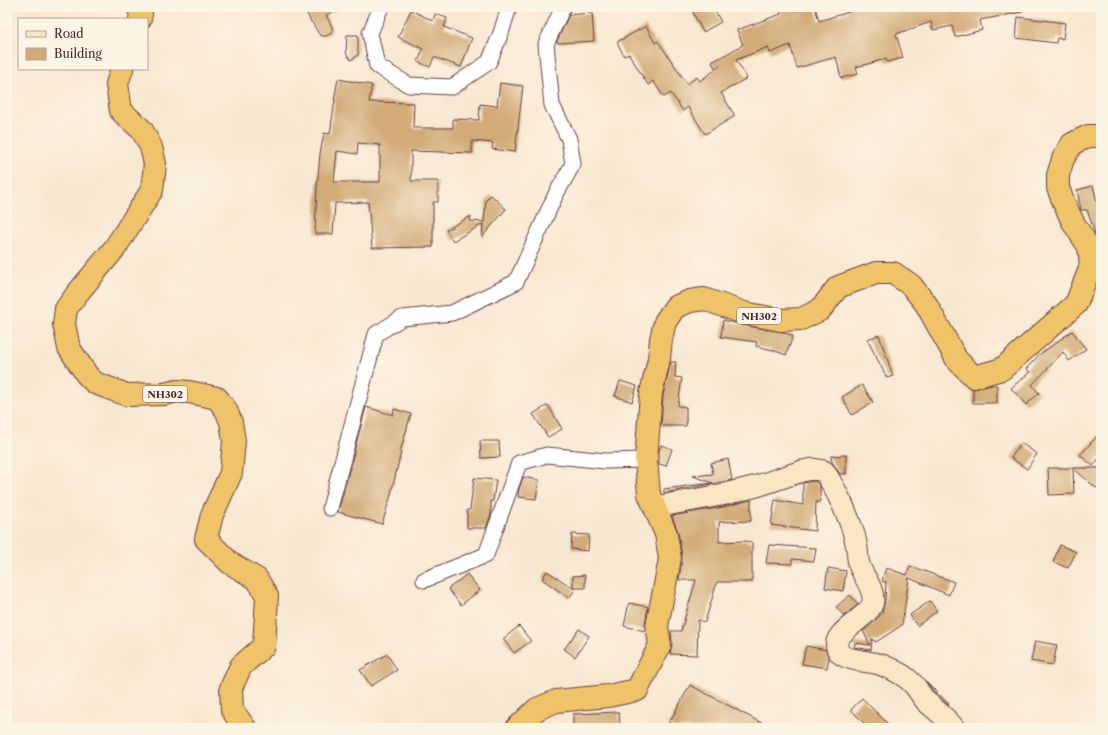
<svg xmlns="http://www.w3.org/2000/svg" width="1108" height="735" viewBox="0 0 1108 735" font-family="'Libre Caslon Text',serif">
	<rect width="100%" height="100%" fill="#fcf5e5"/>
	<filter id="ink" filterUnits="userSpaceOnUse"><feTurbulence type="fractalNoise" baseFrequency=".025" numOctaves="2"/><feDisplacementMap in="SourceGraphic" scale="8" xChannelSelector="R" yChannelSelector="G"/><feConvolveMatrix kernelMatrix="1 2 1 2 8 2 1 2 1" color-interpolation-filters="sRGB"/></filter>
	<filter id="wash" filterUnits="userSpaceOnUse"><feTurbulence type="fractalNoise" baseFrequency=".012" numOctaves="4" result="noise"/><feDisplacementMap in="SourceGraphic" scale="16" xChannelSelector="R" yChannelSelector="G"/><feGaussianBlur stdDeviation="0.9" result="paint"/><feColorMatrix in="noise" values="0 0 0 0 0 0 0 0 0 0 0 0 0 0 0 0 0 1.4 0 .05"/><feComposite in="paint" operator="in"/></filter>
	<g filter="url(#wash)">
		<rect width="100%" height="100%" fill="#f8e7d0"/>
		<g id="blocks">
			<g fill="#d2ab77" fill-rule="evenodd">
				<path d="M304 7H344L326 15 332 27V33L326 36H322L319 34 312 22H311Z"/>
				<path d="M690 7H713L721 22 703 32Z"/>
				<path d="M779 7H815L819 21 849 12 848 7H1021L1022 12 980 20 982 30 955 37 952 26 933 30 931 22 896 34 903 58 887 62 886 59 856 67 858 74 841 78 836 57 797 68 790 45 770 53 768 47 736 60 747 78 721 93 735 116 705 134 688 107 683 111 671 93 664 97 653 81 648 85 629 54 624 56 617 42 646 26 655 43 658 41 687 84 697 77 700 81 720 66 715 68 712 62 743 45 737 30 781 14Z"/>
				<path d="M411 10 433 21 435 14 447 18 444 27 472 38 461 67 434 57 430 67 418 62 423 49 398 37Z"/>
				<path d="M592 13 594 41 558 43 557 41 569 15Z"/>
				<path d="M1018 17 1065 23 1063 39 1057 38 1056 43 1016 38Z"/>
				<path d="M347 35H358V55L351 60 346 53Z"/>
				<path d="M338 79 372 85 369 102 414 103 413 128H453V119L479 120 480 104 497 106 500 83 523 86 515 152 492 149 493 143 472 141V153L411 151V181H438V202H433V247L372 248 368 202 335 203 333 234H315L317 187 320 154 324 133 330 134 335 100H334ZM358 143 380 145V182H334L337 151 357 154Z"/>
				<path d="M1093 186 1101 220V244L1095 233 1087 210H1081L1077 190Z"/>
				<path d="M491 195 506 209 482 237 483 224 453 241 446 230 471 216 470 221 484 222 486 200Z"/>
				<path d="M723 320 742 325 783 332 793 336 786 355 773 350 756 346 757 342 721 337Z"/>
				<path d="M1072 331 1086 349 1069 361 1063 352 1032 385 1039 393 1026 405 1011 388 1030 372 1026 369 1039 355Z"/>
				<path d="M879 335 893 376 887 378 867 339Z"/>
				<path d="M671 362H676L675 377 682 378 678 406 686 407V426H661L663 395Z"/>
				<path d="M620 381 637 386 632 402 615 396Z"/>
				<path d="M862 385 873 402 852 415 842 397Z"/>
				<path d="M993 385H997V403H973V389Z"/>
				<path d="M548 405 562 429 548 437 533 414Z"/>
				<path d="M366 407 393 415 394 409 411 414 400 452H401L390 498 382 524 338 512Z"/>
				<path d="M1101 432V456L1093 466 1080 455Z"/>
				<path d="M480 441H499L500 457 481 458Z"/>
				<path d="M1021 443 1037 454 1027 469 1011 458Z"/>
				<path d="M661 445 672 449 666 466 659 464V451Z"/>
				<path d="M846 455V474H840L832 462 831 456Z"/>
				<path d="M728 459 732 480 664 493V489L713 483 693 476 713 474 711 463Z"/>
				<path d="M1048 468H1101V483L1096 488 1073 468 1074 494 1049 495Z"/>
				<path d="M523 477 539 480 536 499 518 497 519 489Z"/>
				<path d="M474 478 496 480 493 501H491V514L486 528H467V510H470Z"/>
				<path d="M813 481 817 482 820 487V502H816L815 531 771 525 775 500 803 505V483Z"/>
				<path d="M751 500V521L719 522V542L746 541 752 543V582H717L705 622 698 620 697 655 670 654 672 644 671 631H681L696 580H679L682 557 678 532 672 516 723 507Z"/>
				<path d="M572 534 589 535 588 551 571 549Z"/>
				<path d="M769 545 816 548 814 561 792 559V564L766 563Z"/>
				<path d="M1060 545 1076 552 1068 568 1053 562Z"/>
				<path d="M910 566 954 582 949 595 909 578 902 625 876 642 872 639 871 650 854 647 855 643 870 645 863 631 873 623 882 613 885 601 886 582 882 581 886 568 907 575Z"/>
				<path d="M828 568 846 571 843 591 825 588Z"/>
				<path d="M547 571 573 588V576L585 575V588H573L575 590 569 598 542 579Z"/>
				<path d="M467 574 480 590 461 605 448 589Z"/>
				<path d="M850 595 858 604 844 616 836 607Z"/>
				<path d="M930 601 937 611 917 626 910 615Z"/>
				<path d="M629 603 648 607 645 624V631L624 626Z"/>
				<path d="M519 626 531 641 514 653 503 639Z"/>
				<path d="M579 629 589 636 575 657 564 649Z"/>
				<path d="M1035 641 1057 645 1053 665 1031 661Z"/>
				<path d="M806 646 826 650 829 657 827 668 802 664Z"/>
				<path d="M387 654 397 670 371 686 360 670Z"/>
				<path d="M926 681 949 704 948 705 935 693Z"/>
				<path d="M690 685 771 728H674L668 725Z"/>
				<path d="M862 698 892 728H869L851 710Z"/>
				<path d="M619 712 620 728H573V714Z"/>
			</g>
		</g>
	</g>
	<g filter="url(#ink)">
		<use href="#blocks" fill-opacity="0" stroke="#643d44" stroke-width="1"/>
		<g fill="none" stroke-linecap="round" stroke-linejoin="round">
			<defs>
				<g id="street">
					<path d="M381 7 370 33 377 66 409 85 452 87 489 62 501 33 509 7"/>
					<path d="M330 508 376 334 402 318 452 313 516 282 556 194 573 164 569 139 552 105 546 44 563 7"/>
					<path d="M424 580 486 555 519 463 547 455 606 461 646 460"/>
				</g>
				<path id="secondary" d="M655 507 721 495 757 486 802 471 813 469 824 471C835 487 853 524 856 543 858 550 857 557 859 564 862 576 874 587 873 601 871 619 826 632 839 652 845 661 871 661 882 665 892 669 906 676 913 684 918 689 921 696 926 701 935 710 946 717 954 728"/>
				<g id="highway">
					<path d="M138 7 141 14 140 19"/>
					<path d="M122 69 117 84 121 111 142 130 151 147 155 164 152 190 115 248 76 295 66 309 64 324 69 348 87 375 95 383 127 395 164 394 177 391 189 392 217 398 226 410 231 422 234 441 231 473 212 515 206 539 230 563 257 579 267 596 264 646 241 666 231 688 232 710 245 728"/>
					<path d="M517 728 537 709 556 701 608 696 637 690 660 645 657 626 670 559 666 534 649 494 646 460 651 393 659 359 661 339 665 322 675 307 690 301 704 299 744 313 781 320 801 319 820 310 838 287 876 273H893L911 285 926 304 957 360 974 377 1002 369 1076 304 1091 266 1089 247 1074 224 1064 203 1058 188V175L1063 159 1072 144 1088 136H1101"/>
				</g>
			</defs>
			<use href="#street" stroke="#643d44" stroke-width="17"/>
			<use href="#secondary" stroke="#643d44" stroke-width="23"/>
			<use href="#highway" stroke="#643d44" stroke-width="24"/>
			<use href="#street" stroke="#fff" stroke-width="15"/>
			<use href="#secondary" stroke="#f9e7c3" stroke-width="21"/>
			<use href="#highway" stroke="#efc469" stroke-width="22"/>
		</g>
	</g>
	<g text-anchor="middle" stroke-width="3" stroke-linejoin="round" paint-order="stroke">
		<g fill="#fcf5e5" stroke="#7f5f63" stroke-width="1">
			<rect x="737" y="308" width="44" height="16" rx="3"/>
			<rect x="143" y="386" width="44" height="16" rx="3"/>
		</g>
		<g font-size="10" font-weight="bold" fill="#4a1f2b">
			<text x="759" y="320">NH302</text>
			<text x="165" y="398">NH302</text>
		</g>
	</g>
	<rect width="1108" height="735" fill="none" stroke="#fcf5e5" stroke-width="24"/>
	<rect x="18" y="18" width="130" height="52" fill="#fcf5e5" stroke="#b59f9b"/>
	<rect x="26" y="31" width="20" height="6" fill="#f9e7c3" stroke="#b59f9b"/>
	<text x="54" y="38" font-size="12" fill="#4a1f2b">Road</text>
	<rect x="26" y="48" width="20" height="12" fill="#d2ab77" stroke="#b59f9b"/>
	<text x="54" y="58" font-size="12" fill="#4a1f2b">Building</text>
</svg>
